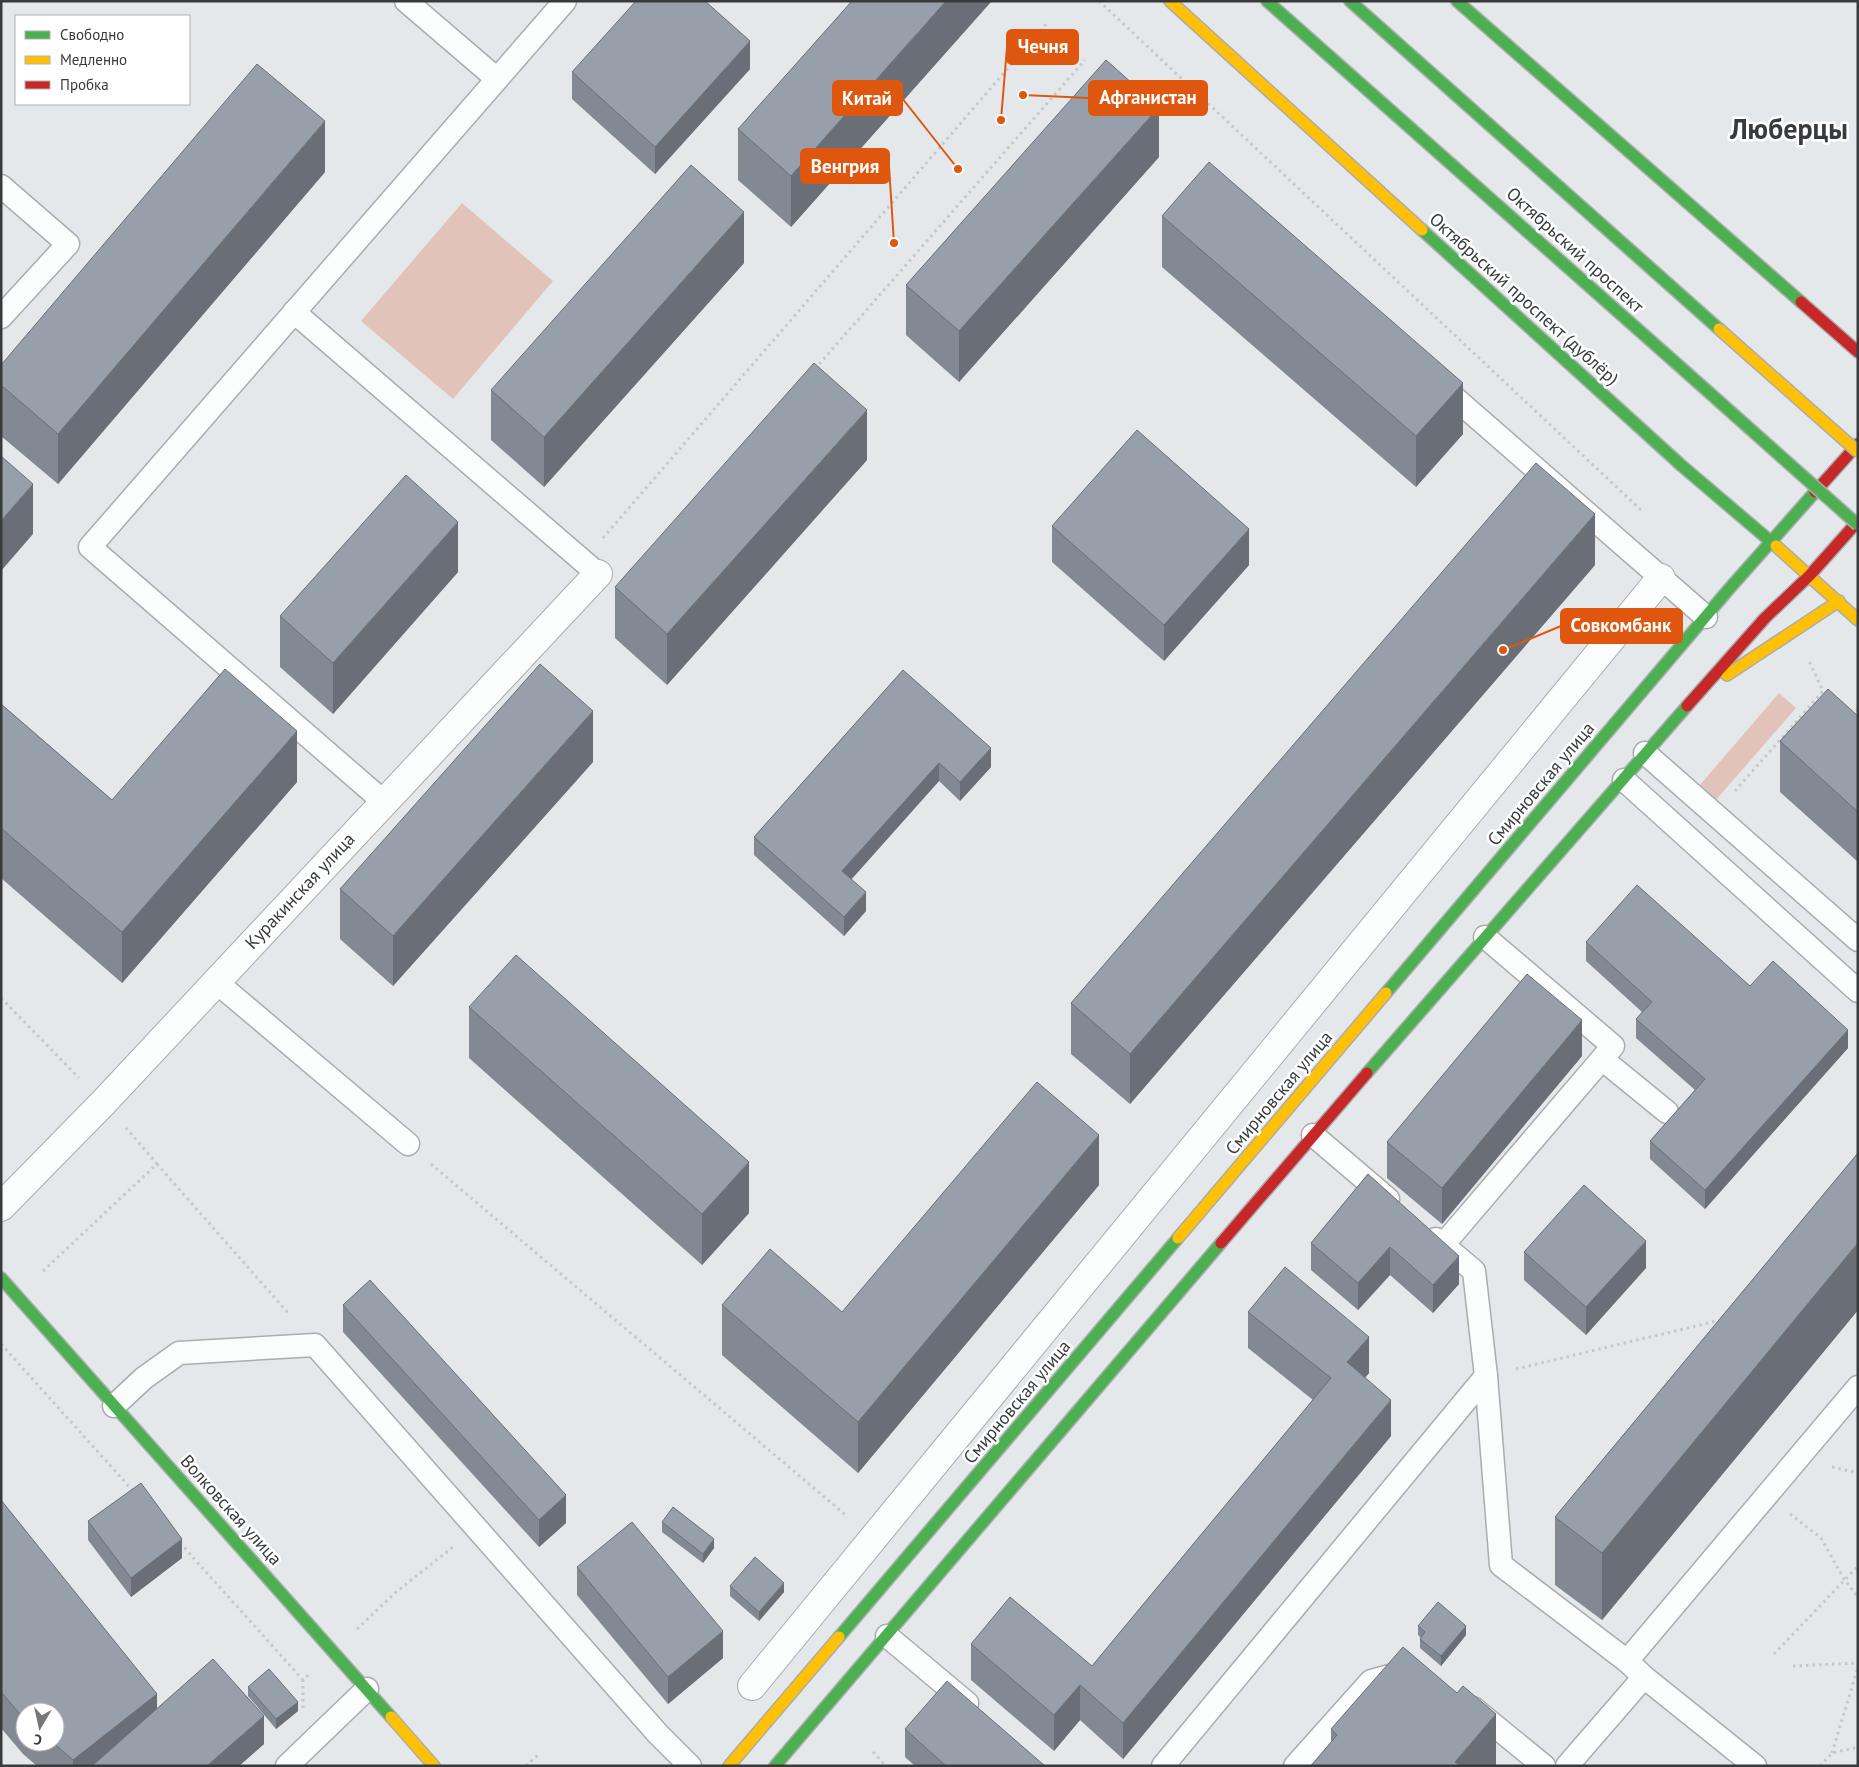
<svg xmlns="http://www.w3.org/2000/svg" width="1859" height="1767" viewBox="0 0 1859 1767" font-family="'PT Sans',sans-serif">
	<rect width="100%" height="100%" fill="#e5e8eb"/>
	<g fill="#e2c3b9">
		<path d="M462 203 553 281 453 399 361 321Z"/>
		<path d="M1779 693 1796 708 1715 801 1699 786Z"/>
	</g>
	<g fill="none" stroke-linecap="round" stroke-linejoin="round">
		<defs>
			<g id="lane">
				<path d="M406 1 497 79"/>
				<path d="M1 186 68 244 1 317"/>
				<path d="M294 312 598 574"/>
				<path d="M1441 386 1706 617"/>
				<path d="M1645 753 1858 940"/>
				<path d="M1624 780 1858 991"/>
				<path d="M384 802 90 547 565 1"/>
				<path d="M215 981 408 1144"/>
				<path d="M1602 1059 1667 1112"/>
				<path d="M1313 1135 1388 1199"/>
				<path d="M1436 1239 1474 1271 1486 1376 1501 1565 1627 1661 1644 1677"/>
				<path d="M1443 1245 1613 1046 1485 937"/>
				<path d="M114 1406 144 1378 179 1353 315 1345 658 1734 690 1766"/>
				<path d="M887 1636 967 1703"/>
				<path d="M1627 1661 1858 1387"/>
				<path d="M1473 1708 1544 1766"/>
				<path d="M287 1766 367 1689"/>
				<path d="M1163 1766 1486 1376"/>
				<path d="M1295 1766 1371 1681 1404 1672"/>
				<path d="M1567 1766 1644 1677 1755 1766"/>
			</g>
			<g id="street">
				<path d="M1 1207 103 1103 598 574"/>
				<path d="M752 1686 1661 578"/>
			</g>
			<g id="fast">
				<path d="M1267 1 1686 372"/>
				<path d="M1350 1 1719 329"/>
				<path d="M1457 1 1801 302"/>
				<path d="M1422 230 1682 466 1776 546"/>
				<path d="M1386 993 1729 589 1815 492"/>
				<path d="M1367 1073 1687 706"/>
				<path d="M1 1278 391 1717"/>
				<path d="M839 1637 1178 1238"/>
				<path d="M775 1766 1221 1243"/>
			</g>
			<g id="slow">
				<path d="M1170 1 1422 230"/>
				<path d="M1776 546 1858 620"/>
				<path d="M1727 675 1839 601"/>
				<path d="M1178 1238 1386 993"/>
				<path d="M391 1717 434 1766"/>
				<path d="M729 1766 839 1637"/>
			</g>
			<g id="jam">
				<path d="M1801 302 1858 352"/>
				<path d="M1815 492 1858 444"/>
				<path d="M1687 706 1765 618 1810 575 1858 521"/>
				<path d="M1221 1243 1367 1073"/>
			</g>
		</defs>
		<use href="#lane" stroke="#aaacad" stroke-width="25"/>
		<use href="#street" stroke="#aaacad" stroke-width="30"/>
		<use href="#fast" stroke="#aaacad" stroke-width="14"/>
		<use href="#slow" stroke="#aaacad" stroke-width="14"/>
		<use href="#jam" stroke="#aaacad" stroke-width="14"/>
		<g stroke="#c6c8c8" stroke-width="3" stroke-dasharray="2.5 4" stroke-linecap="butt">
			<path d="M1099 1 1642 511"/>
			<path d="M815 369 1085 60"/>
			<path d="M603 538 1047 23"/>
			<path d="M1851 715 1858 709"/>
			<path d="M1735 791 1823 691 1809 661"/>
			<path d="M1 998 79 1078"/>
			<path d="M157 1164 289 1314"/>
			<path d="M431 1164 848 1517"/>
			<path d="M43 1271 157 1164 126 1128"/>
			<path d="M1 1344 134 1492"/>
			<path d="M1516 1369 1721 1320"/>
			<path d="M1832 1467 1858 1473"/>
			<path d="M1790 1514 1821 1538 1844 1579 1858 1597"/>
			<path d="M180 1543 303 1680"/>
			<path d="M357 1629 395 1593 453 1547"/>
			<path d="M1774 1654 1858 1566"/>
			<path d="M1793 1666 1858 1663"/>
			<path d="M303 1708V1680L309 1674"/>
			<path d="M873 1752 886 1766"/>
			<path d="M1832 1753 1858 1667"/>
			<path d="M526 1766 540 1753"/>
			<path d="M1820 1766 1832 1753 1858 1747"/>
		</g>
		<use href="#lane" stroke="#fbfcfc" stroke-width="22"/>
		<use href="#street" stroke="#fbfcfc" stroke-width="28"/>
		<use href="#fast" stroke="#4caf50" stroke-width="11"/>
		<use href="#slow" stroke="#ffc107" stroke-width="11"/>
		<use href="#jam" stroke="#c62828" stroke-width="11"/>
		<defs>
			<path id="fast-bridge" d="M1686 372 1858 525"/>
			<path id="slow-bridge" d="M1719 329 1858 452"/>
		</defs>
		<use href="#fast-bridge" stroke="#aaacad" stroke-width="14" stroke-linecap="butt"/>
		<use href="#slow-bridge" stroke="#aaacad" stroke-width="14" stroke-linecap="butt"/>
		<use href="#fast-bridge" stroke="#4caf50" stroke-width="11"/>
		<use href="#slow-bridge" stroke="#ffc107" stroke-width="11"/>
	</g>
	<g fill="#828992" fill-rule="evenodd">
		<path d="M991 1 791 227 738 180V129Z"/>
		<path d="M750 69 655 174 572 99V72Z"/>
		<path d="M1159 157 959 382 906 335V285Z"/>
		<path d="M325 172 58 484 1 436V365Z"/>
		<path d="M1162 216 1463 434 1416 487 1162 267Z"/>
		<path d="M744 263 544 487 491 440V390Z"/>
		<path d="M867 460 667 685 615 638V587Z"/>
		<path d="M1052 526 1249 565 1164 661 1052 562Z"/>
		<path d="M1595 565 1130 1104 1071 1054V1003Z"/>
		<path d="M458 572 333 714 280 667V616Z"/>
		<path d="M903 670 991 767 960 801 939 781 851 879 866 911 844 936 754 855V837Z"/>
		<path d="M1 704 112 800 297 782 122 983 1 878Z"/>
		<path d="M1858 716V862L1780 792V741Z"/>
		<path d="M593 762 393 986 340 939V889Z"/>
		<path d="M1586 942 1750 986 1848 1048 1705 1209 1650 1159V1141L1695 1090 1636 1038V1019L1642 1012 1586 961Z"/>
		<path d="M469 1007 749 1213 702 1265 469 1058Z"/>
		<path d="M1582 1056 1442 1224 1387 1178V1142Z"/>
		<path d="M1858 1153V1310L1602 1620 1555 1585V1517Z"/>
		<path d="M1368 1174 1459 1284 1433 1313 1390 1275 1358 1310 1311 1270V1243Z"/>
		<path d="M1099 1185 858 1473 722 1355V1305L842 1312Z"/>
		<path d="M1524 1252 1646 1268 1586 1335 1524 1280Z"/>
		<path d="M343 1305 566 1523 539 1547 343 1332Z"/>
		<path d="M1248 1312 1369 1373 1365 1378 1391 1436 1123 1759 1080 1720 1054 1751 971 1680V1644L1092 1666 1313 1400 1248 1348Z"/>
		<path d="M1 1500 157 1709 264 1744 239 1766H37L23 1754 1 1728ZM25 1712 55 1742H25Z"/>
		<path d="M88 1521 182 1558 131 1597 88 1540Z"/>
		<path d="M662 1522 714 1548 703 1563 662 1532Z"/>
		<path d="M577 1567 723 1658 668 1704 577 1595Z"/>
		<path d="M730 1586 784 1592 759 1621 730 1596Z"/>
		<path d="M1418 1626 1466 1635 1441 1666 1420 1648V1639L1421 1638 1418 1635Z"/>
		<path d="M248 1687 298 1711 276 1729 248 1696Z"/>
		<path d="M905 1729 1045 1766H915L905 1757Z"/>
		<path d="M1331 1729 1496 1766 1331 1742Z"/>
	</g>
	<g fill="#6a6f77">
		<path d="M946 1H991V2L791 227V176Z"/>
		<path d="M750 41V69L655 174V147Z"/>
		<path d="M1159 107V157L959 382V331Z"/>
		<path d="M325 121V172L58 484V434Z"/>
		<path d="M744 212V263L544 487V437Z"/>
		<path d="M1463 383V434L1416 487V436Z"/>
		<path d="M867 410V460L667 685V634Z"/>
		<path d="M33 484V534L1 571V521Z"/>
		<path d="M1595 514V565L1130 1104V1054Z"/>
		<path d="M458 522V572L333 714V663Z"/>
		<path d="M1249 529V565L1164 661V625Z"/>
		<path d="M593 711V762L393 986V936Z"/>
		<path d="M297 731V782L122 983V932Z"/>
		<path d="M991 748V767L960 801V782Z"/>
		<path d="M939 763V781L842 890V871Z"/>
		<path d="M866 892V911L844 936V917Z"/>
		<path d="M1582 1020V1056L1442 1224V1188Z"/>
		<path d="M1848 1030V1048L1705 1209V1190Z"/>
		<path d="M1099 1135V1185L858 1473V1422Z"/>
		<path d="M749 1162V1213L702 1265V1214Z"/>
		<path d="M1646 1241V1268L1586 1335V1307Z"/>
		<path d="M1858 1243V1310L1602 1620V1553Z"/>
		<path d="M1390 1247V1275L1358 1310V1283Z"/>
		<path d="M1459 1256V1284L1433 1313V1285Z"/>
		<path d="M1369 1337V1373L1347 1398V1362Z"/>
		<path d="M1391 1400V1436L1123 1759V1723Z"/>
		<path d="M566 1495V1523L539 1547V1520Z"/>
		<path d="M182 1539V1558L131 1597V1578Z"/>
		<path d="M714 1539V1548L703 1563V1554Z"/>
		<path d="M784 1583V1592L759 1621V1612Z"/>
		<path d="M1466 1626V1635L1441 1666V1656Z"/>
		<path d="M723 1631V1658L668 1704V1677Z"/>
		<path d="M1080 1685V1720L1054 1751V1715Z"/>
		<path d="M157 1694V1730L111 1766H73V1760Z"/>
		<path d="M298 1702V1711L276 1729V1719Z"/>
		<path d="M1496 1714V1766H1455V1762Z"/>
		<path d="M264 1716V1744L239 1766H207Z"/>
	</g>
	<g fill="#979faa" stroke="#6a6f77">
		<path d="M636 1H705L750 41 655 147 572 72Z"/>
		<path d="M852 1H946L791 176 738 129Z"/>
		<path d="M1106 60 1159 107 959 331 906 285Z"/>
		<path d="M257 64 325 121 58 434 1 385V365Z"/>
		<path d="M1209 162 1463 383 1416 436 1162 216Z"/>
		<path d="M691 165 744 212 544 437 491 390Z"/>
		<path d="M814 363 867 410 667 634 615 587Z"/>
		<path d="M1137 430 1249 529 1164 625 1052 526Z"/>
		<path d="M1 456 33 484 1 521Z"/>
		<path d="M1536 463 1595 514 1130 1054 1071 1003Z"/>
		<path d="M406 475 458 522 333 663 280 616Z"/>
		<path d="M540 664 593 711 393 936 340 889Z"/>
		<path d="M225 669 297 731 122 932 1 828V704L112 800Z"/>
		<path d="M903 670 991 748 960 782 939 763 842 871 866 892 844 917 754 837Z"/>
		<path d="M1828 689 1858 716V812L1780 741Z"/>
		<path d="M1637 885 1750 986 1773 961 1848 1030 1705 1190 1650 1141 1705 1079 1636 1019 1652 1002 1586 942Z"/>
		<path d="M516 955 749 1162 702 1214 469 1007Z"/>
		<path d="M1527 974 1582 1020 1442 1188 1387 1142Z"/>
		<path d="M1037 1082 1099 1135 858 1422 722 1305 770 1249 842 1312Z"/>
		<path d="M1858 1153V1243L1602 1553 1555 1517Z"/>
		<path d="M1368 1174 1459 1256 1433 1285 1390 1247 1358 1283 1311 1243Z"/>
		<path d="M1584 1185 1646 1241 1586 1307 1524 1252Z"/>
		<path d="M1285 1267 1369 1337 1347 1362 1391 1400 1123 1723 1080 1685 1054 1715 971 1644 1010 1597 1092 1666 1331 1378 1248 1312Z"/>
		<path d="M370 1280 566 1495 539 1520 343 1305Z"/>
		<path d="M141 1483 182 1539 131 1578 88 1521Z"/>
		<path d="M1 1500 157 1694 73 1760 52 1742H55V1712H25V1720L1 1692Z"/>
		<path d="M673 1507 714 1539 703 1554 662 1522Z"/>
		<path d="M632 1522 723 1631 668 1677 577 1567Z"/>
		<path d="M755 1557 784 1583 759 1612 730 1586Z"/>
		<path d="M1438 1602 1466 1626 1441 1656 1420 1639 1425 1632 1418 1626Z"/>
		<path d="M1403 1647 1457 1693 1463 1686 1496 1714 1455 1762 1459 1765 1458 1766H1311L1337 1735 1331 1729Z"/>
		<path d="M213 1659 264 1716 207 1766H92Z"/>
		<path d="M269 1669 298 1702 276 1719 248 1687Z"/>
		<path d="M947 1681 1045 1766H946L905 1729Z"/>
	</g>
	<g text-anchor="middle" stroke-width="5" stroke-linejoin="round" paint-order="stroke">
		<g font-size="18" fill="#393a3c" stroke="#fff">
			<text transform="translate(1575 250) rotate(42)" y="6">Октябрьский проспект</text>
			<text transform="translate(1524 299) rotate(42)" y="6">Октябрьский проспект (дублёр)</text>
			<text transform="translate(1541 784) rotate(-50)" y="6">Смирновская улица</text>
			<text transform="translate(300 891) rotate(-47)" y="6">Куракинская улица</text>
			<text transform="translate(1279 1093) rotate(-50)" y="6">Смирновская улица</text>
			<text transform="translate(1017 1402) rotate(-50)" y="6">Смирновская улица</text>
			<text transform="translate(231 1510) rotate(48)" y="6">Волковская улица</text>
		</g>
		<g font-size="28" font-weight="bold" fill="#393a3c" stroke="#fff">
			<text x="1789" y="139">Люберцы</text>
		</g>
	</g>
	<path fill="none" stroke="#df570e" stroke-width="2" d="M1001 120L1007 47M1023 95L1089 98M958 169L902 98M894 243L889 166M1503 650L1561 626"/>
	<g fill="#df570e" stroke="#fff" stroke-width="2">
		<circle cx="1001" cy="120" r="5"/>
		<circle cx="1023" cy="95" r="5"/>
		<circle cx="958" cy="169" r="5"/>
		<circle cx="894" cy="243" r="5"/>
		<circle cx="1503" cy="650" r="5"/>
	</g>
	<g fill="#df570e" stroke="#df570e" stroke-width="2">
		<rect x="1007" y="30" width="71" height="34" rx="5"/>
		<rect x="1089" y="81" width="118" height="34" rx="5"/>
		<rect x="833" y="81" width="69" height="34" rx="5"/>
		<rect x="801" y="149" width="88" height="34" rx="5"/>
		<rect x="1561" y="609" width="121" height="34" rx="5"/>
	</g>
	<g font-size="19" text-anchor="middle" font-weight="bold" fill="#fff">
		<text x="1043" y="53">Чечня</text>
		<text x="1148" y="104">Афганистан</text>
		<text x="867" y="105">Китай</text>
		<text x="845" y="173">Венгрия</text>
		<text x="1621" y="632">Совкомбанк</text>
	</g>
	<rect width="1859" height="1767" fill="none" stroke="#393a3c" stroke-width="5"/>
	<rect x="15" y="15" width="175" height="90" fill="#ffffff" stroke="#b0b0b1"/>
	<rect x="25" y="31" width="25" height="8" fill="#4caf50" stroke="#b0b0b1"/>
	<text x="60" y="40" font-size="15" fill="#393a3c">Свободно</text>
	<rect x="25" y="56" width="25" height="8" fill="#ffc107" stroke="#b0b0b1"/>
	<text x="60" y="65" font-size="15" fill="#393a3c">Медленно</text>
	<rect x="25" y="81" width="25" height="8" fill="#c62828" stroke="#b0b0b1"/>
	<text x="60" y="90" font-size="15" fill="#393a3c">Пробка</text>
	<g transform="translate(40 1727) rotate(189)"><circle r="24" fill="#ffffff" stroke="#b0b0b1"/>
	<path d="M0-4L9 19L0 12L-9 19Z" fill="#757779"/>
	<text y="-8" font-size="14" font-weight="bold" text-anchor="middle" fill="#393a3c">С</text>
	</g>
</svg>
